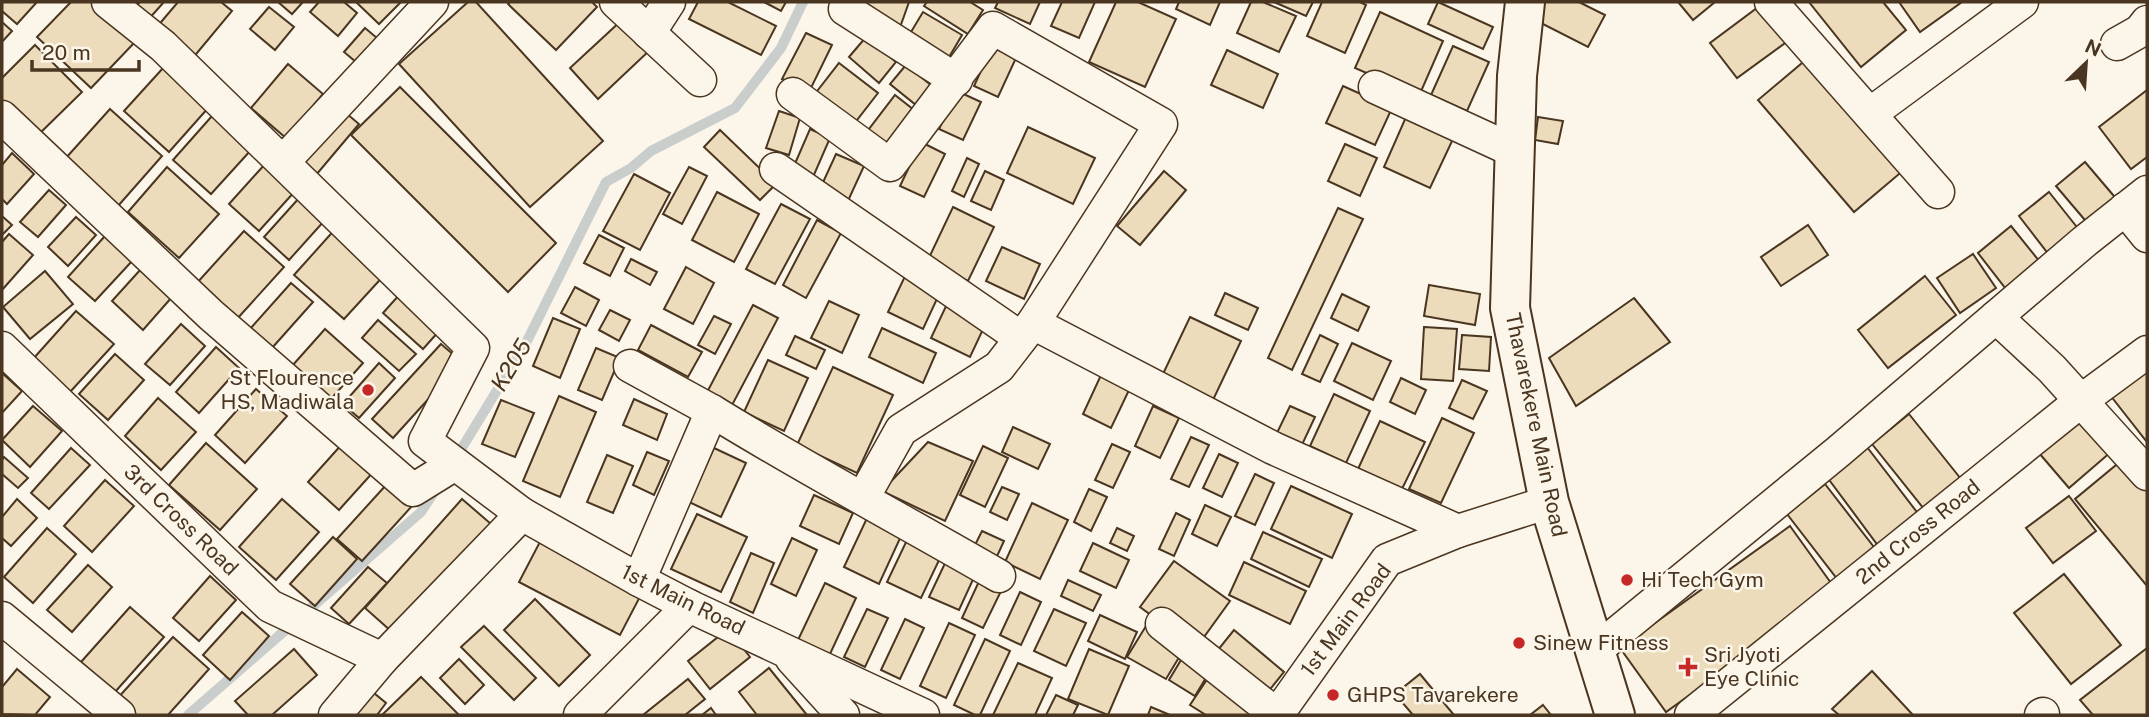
<svg xmlns="http://www.w3.org/2000/svg" width="2149" height="717" viewBox="0 0 2149 717" font-family="'Public Sans',sans-serif">
	<rect width="100%" height="100%" fill="#fbf6e9"/>
	<g fill="none" stroke-linecap="round" stroke-linejoin="round">
		<g stroke="#c9cecd" stroke-width="10">
			<path d="M454 461 527 341 606 182 631 168 651 151 735 108 781 48 803 2"/>
			<path d="M188 715 421 512 438 486"/>
		</g>
	</g>
	<g fill="#ecdcbc" stroke="#4a3520" stroke-width="2">
		<path d="M2 2H37L17 24 2 11Z"/>
		<path d="M71 2H92L135 42 91 88 37 37Z"/>
		<path d="M140 2H164L147 21 133 9Z"/>
		<path d="M178 2H221L232 11 192 59 156 28Z"/>
		<path d="M278 2H303L292 14Z"/>
		<path d="M319 2H344L357 13 338 36 310 12Z"/>
		<path d="M356 2H401L379 24Z"/>
		<path d="M468 2H476L603 141 530 207 399 64Z"/>
		<path d="M510 2H592L597 7 556 50 508 4Z"/>
		<path d="M698 2H728L776 26 761 55 689 19Z"/>
		<path d="M764 2H786L781 11Z"/>
		<path d="M854 2H909L898 33Z"/>
		<path d="M927 2H970L983 10 968 34 924 6Z"/>
		<path d="M998 2H1040L1030 24 995 8Z"/>
		<path d="M1062 2H1095L1079 38 1051 26Z"/>
		<path d="M1116 2H1138L1176 19 1145 87 1089 62Z"/>
		<path d="M1179 2H1220L1210 25 1176 9Z"/>
		<path d="M1251 2H1263L1296 16 1279 52 1237 33Z"/>
		<path d="M1274 2H1313L1306 16Z"/>
		<path d="M1322 2H1360L1366 5 1345 53 1307 36Z"/>
		<path d="M1438 2 1493 27 1483 49 1428 24Z"/>
		<path d="M1544 2H1579L1605 15 1588 47 1535 20Z"/>
		<path d="M1678 2H1715L1693 20Z"/>
		<path d="M1765 2 1792 38 1737 78 1710 43Z"/>
		<path d="M1809 2H1883L1906 30 1861 67Z"/>
		<path d="M1899 2H1962L1920 32Z"/>
		<path d="M269 7 294 27 275 50 250 29Z"/>
		<path d="M923 12 962 35 945 64 908 37Z"/>
		<path d="M1380 12 1443 41 1419 96 1355 68Z"/>
		<path d="M623 19 651 49 598 99 570 68Z"/>
		<path d="M2 22 12 31 2 42Z"/>
		<path d="M365 28 383 43 362 67 344 52Z"/>
		<path d="M806 33 832 45 809 92 782 79Z"/>
		<path d="M866 37 896 62 879 83 849 57Z"/>
		<path d="M35 45 82 92 34 139 2 107V78Z"/>
		<path d="M1453 46 1489 62 1467 111 1431 95Z"/>
		<path d="M992 47 1016 58 998 97 974 86Z"/>
		<path d="M1227 50 1278 74 1263 108 1211 85Z"/>
		<path d="M1808 58 1905 169 1854 212 1758 100Z"/>
		<path d="M839 63 878 93 850 129 811 99Z"/>
		<path d="M288 64 323 94 286 138 251 108Z"/>
		<path d="M906 65 932 86 916 105 890 84Z"/>
		<path d="M164 67 209 107 169 152 124 111Z"/>
		<path d="M1343 86 1392 108 1375 145 1326 123Z"/>
		<path d="M400 87 556 243 508 292 351 135Z"/>
		<path d="M2147 90V157L2131 169 2099 127Z"/>
		<path d="M957 91 981 102 963 140 939 129Z"/>
		<path d="M895 95 914 110 884 151 866 133Z"/>
		<path d="M340 108 359 124 316 175 297 158Z"/>
		<path d="M110 109 162 156 118 206 65 159Z"/>
		<path d="M779 111 800 118 789 155 766 148Z"/>
		<path d="M212 116 251 150 211 194 173 160Z"/>
		<path d="M1406 117 1453 139 1430 188 1384 167Z"/>
		<path d="M1538 117 1563 121 1558 144 1535 140Z"/>
		<path d="M1028 127 1095 158 1073 204 1007 173Z"/>
		<path d="M810 129 830 138 810 184 790 175Z"/>
		<path d="M720 130 776 184 760 200 704 147Z"/>
		<path d="M921 142 945 154 924 197 900 186Z"/>
		<path d="M1345 144 1377 158 1360 196 1328 181Z"/>
		<path d="M12 153 34 174 7 204 2 199V165Z"/>
		<path d="M836 154 864 166 847 203 819 191Z"/>
		<path d="M967 158 979 164 964 197 952 191Z"/>
		<path d="M2085 162 2119 202 2090 226 2056 186Z"/>
		<path d="M266 163 296 190 259 231 229 204Z"/>
		<path d="M167 167 219 214 179 258 128 212Z"/>
		<path d="M689 167 707 176 682 224 663 214Z"/>
		<path d="M985 171 1004 180 991 210 971 201Z"/>
		<path d="M1164 171 1186 190 1140 245 1117 226Z"/>
		<path d="M634 174 670 193 640 250 603 231Z"/>
		<path d="M49 190 66 205 38 237 20 222Z"/>
		<path d="M717 192 759 214 734 262 692 240Z"/>
		<path d="M2049 192 2084 236 2053 260 2019 216Z"/>
		<path d="M300 197 325 220 289 260 264 237Z"/>
		<path d="M781 204 810 219 775 284 746 269Z"/>
		<path d="M953 207 994 227 968 281 927 262Z"/>
		<path d="M1338 208 1363 219 1292 370 1268 358Z"/>
		<path d="M2 216 12 225 2 235Z"/>
		<path d="M76 217 96 235 68 266 48 247Z"/>
		<path d="M817 220 841 233 806 298 783 285Z"/>
		<path d="M1808 225 1828 255 1781 286 1761 257Z"/>
		<path d="M338 226 388 271 344 319 294 275Z"/>
		<path d="M2011 226 2040 262 2006 289 1978 253Z"/>
		<path d="M244 231 284 267 236 320 196 284Z"/>
		<path d="M9 234 33 255 2 290V242Z"/>
		<path d="M599 235 624 248 610 276 584 263Z"/>
		<path d="M105 236 133 260 95 301 68 277Z"/>
		<path d="M1002 247 1040 264 1024 299 986 281Z"/>
		<path d="M1973 254 1996 288 1960 313 1937 278Z"/>
		<path d="M631 259 657 272 650 285 625 271Z"/>
		<path d="M686 267 714 283 693 324 664 309Z"/>
		<path d="M141 269 172 297 143 330 112 301Z"/>
		<path d="M45 271 73 304 30 339 3 307Z"/>
		<path d="M907 272 942 288 923 329 888 312Z"/>
		<path d="M1925 276 1956 315 1888 368 1858 330Z"/>
		<path d="M291 283 313 302 272 348 250 329Z"/>
		<path d="M1429 285 1480 294 1475 325 1424 316Z"/>
		<path d="M575 287 599 300 586 326 561 313Z"/>
		<path d="M1225 293 1258 308 1248 330 1215 315Z"/>
		<path d="M400 294 440 330 423 349 383 313Z"/>
		<path d="M1342 294 1369 307 1358 331 1331 318Z"/>
		<path d="M1634 298 1670 342 1576 406 1549 358Z"/>
		<path d="M829 301 859 315 842 353 811 338Z"/>
		<path d="M947 304 986 323 970 357 931 338Z"/>
		<path d="M753 305 778 318 730 409 705 396Z"/>
		<path d="M610 310 630 320 619 341 599 330Z"/>
		<path d="M76 311 114 344 70 392 33 359Z"/>
		<path d="M714 316 731 324 715 354 698 345Z"/>
		<path d="M1190 317 1241 341 1213 400 1162 376Z"/>
		<path d="M553 318 580 329 560 378 533 366Z"/>
		<path d="M378 320 416 354 399 371 362 338Z"/>
		<path d="M181 324 205 346 170 385 145 364Z"/>
		<path d="M651 325 702 352 688 377 638 350Z"/>
		<path d="M1424 327 1457 329 1453 381 1421 379Z"/>
		<path d="M882 328 936 353 923 383 869 357Z"/>
		<path d="M325 329 363 363 330 400 292 366Z"/>
		<path d="M1320 335 1338 344 1320 382 1302 374Z"/>
		<path d="M1462 335 1491 337 1489 371 1459 369Z"/>
		<path d="M795 336 825 350 816 369 786 355Z"/>
		<path d="M1352 343 1391 361 1373 400 1334 381Z"/>
		<path d="M441 344 462 362 393 438 372 419Z"/>
		<path d="M216 347 239 368 199 413 176 392Z"/>
		<path d="M596 348 620 358 602 400 578 390Z"/>
		<path d="M115 354 144 380 108 420 79 394Z"/>
		<path d="M768 360 808 378 784 431 744 412Z"/>
		<path d="M379 363 395 378 359 418 343 404Z"/>
		<path d="M2147 366V442L2110 395Z"/>
		<path d="M833 367 893 395 857 473 797 445Z"/>
		<path d="M2 373 22 391 2 413Z"/>
		<path d="M1101 375 1130 388 1111 428 1083 414Z"/>
		<path d="M1401 378 1426 390 1415 414 1390 402Z"/>
		<path d="M1462 380 1487 391 1473 419 1449 408Z"/>
		<path d="M256 389 287 416 245 463 215 435Z"/>
		<path d="M1334 394 1370 411 1346 463 1310 446Z"/>
		<path d="M559 396 596 412 560 497 523 481Z"/>
		<path d="M158 398 196 432 161 470 125 436Z"/>
		<path d="M634 399 667 414 657 440 623 425Z"/>
		<path d="M501 400 534 413 515 457 482 444Z"/>
		<path d="M33 406 62 431 30 467 2 440Z"/>
		<path d="M1153 406 1179 418 1160 458 1135 446Z"/>
		<path d="M1290 406 1315 417 1300 449 1275 437Z"/>
		<path d="M2088 410 2119 445 2069 488 2039 453Z"/>
		<path d="M1909 414 1965 484 1928 514 1872 444Z"/>
		<path d="M1442 418 1474 433 1441 503 1409 489Z"/>
		<path d="M1380 421 1425 442 1402 489 1358 469Z"/>
		<path d="M1013 427 1050 444 1038 469 1002 452Z"/>
		<path d="M1191 437 1209 445 1189 487 1171 479Z"/>
		<path d="M928 442 973 461 945 521 882 491Z"/>
		<path d="M206 443 257 489 220 530 169 485Z"/>
		<path d="M343 443 375 470 339 510 308 482Z"/>
		<path d="M1112 444 1130 452 1113 488 1095 480Z"/>
		<path d="M983 446 1008 458 985 507 960 495Z"/>
		<path d="M1867 447 1923 520 1882 551 1827 477Z"/>
		<path d="M71 448 90 465 49 509 31 493Z"/>
		<path d="M714 448 746 463 721 517 689 502Z"/>
		<path d="M647 452 669 461 654 495 633 485Z"/>
		<path d="M1219 454 1238 463 1222 497 1203 488Z"/>
		<path d="M607 455 633 466 613 513 587 502Z"/>
		<path d="M2127 456 2147 481V586L2075 499Z"/>
		<path d="M4 457 28 478 18 488 2 474V460Z"/>
		<path d="M1255 474 1274 483 1255 525 1235 516Z"/>
		<path d="M105 480 134 506 92 552 64 526Z"/>
		<path d="M387 484 412 506 362 561 337 539Z"/>
		<path d="M1825 484 1877 551 1838 580 1787 514Z"/>
		<path d="M1291 486 1352 514 1332 558 1271 529Z"/>
		<path d="M1002 487 1019 494 1007 520 990 512Z"/>
		<path d="M1089 489 1107 497 1091 531 1074 522Z"/>
		<path d="M814 495 853 513 839 544 800 526Z"/>
		<path d="M2069 496 2096 531 2053 563 2026 528Z"/>
		<path d="M17 499 37 518 11 546 2 538V517Z"/>
		<path d="M282 499 319 532 276 580 239 547Z"/>
		<path d="M462 499 498 530 400 639 365 608Z"/>
		<path d="M1032 503 1068 520 1040 579 1005 562Z"/>
		<path d="M1205 505 1231 517 1217 546 1192 534Z"/>
		<path d="M1176 513 1190 520 1174 556 1159 549Z"/>
		<path d="M697 514 747 537 721 592 671 569Z"/>
		<path d="M867 518 902 534 879 584 844 567Z"/>
		<path d="M1790 526 1836 590 1666 712 1620 648Z"/>
		<path d="M47 528 76 554 33 603 4 577Z"/>
		<path d="M1117 528 1134 536 1127 551 1110 543Z"/>
		<path d="M982 531 1004 541 993 565 970 555Z"/>
		<path d="M1263 532 1322 559 1309 587 1251 559Z"/>
		<path d="M543 536 644 589 620 635 519 582Z"/>
		<path d="M333 537 357 559 315 606 290 584Z"/>
		<path d="M792 538 817 550 796 596 771 584Z"/>
		<path d="M907 540 941 556 921 598 887 582Z"/>
		<path d="M1093 543 1129 560 1116 588 1080 571Z"/>
		<path d="M751 553 774 563 753 613 730 602Z"/>
		<path d="M947 559 976 573 959 610 929 597Z"/>
		<path d="M1174 561 1230 601 1196 648 1140 607Z"/>
		<path d="M1244 562 1306 591 1290 624 1229 595Z"/>
		<path d="M88 565 112 587 72 632 47 610Z"/>
		<path d="M368 567 387 583 349 624 331 608Z"/>
		<path d="M2064 574 2121 645 2071 684 2014 613Z"/>
		<path d="M210 576 236 600 199 641 173 618Z"/>
		<path d="M981 577 1003 587 983 628 962 618Z"/>
		<path d="M1068 580 1101 595 1093 611 1061 596Z"/>
		<path d="M825 583 856 598 830 654 798 640Z"/>
		<path d="M1020 592 1041 602 1021 645 1000 635Z"/>
		<path d="M535 599 590 655 559 686 504 630Z"/>
		<path d="M130 607 164 637 115 692 81 662Z"/>
		<path d="M867 609 888 618 865 667 844 657Z"/>
		<path d="M1054 609 1086 623 1066 666 1034 651Z"/>
		<path d="M242 612 269 636 230 680 203 655Z"/>
		<path d="M1100 615 1137 632 1125 659 1088 641Z"/>
		<path d="M905 619 924 628 900 679 881 670Z"/>
		<path d="M949 623 975 635 946 698 920 686Z"/>
		<path d="M484 626 536 678 514 700 461 647Z"/>
		<path d="M1146 626 1184 649 1166 679 1127 657Z"/>
		<path d="M728 629 750 657 710 689 688 661Z"/>
		<path d="M1234 630 1284 672 1263 698 1213 656Z"/>
		<path d="M173 637 209 669 168 715H133L116 700Z"/>
		<path d="M985 639 1010 651 980 715H975L954 705Z"/>
		<path d="M2147 648V715H2093L2080 700Z"/>
		<path d="M294 649 317 675 272 715H248L235 701Z"/>
		<path d="M1089 649 1129 666 1108 715 1068 699Z"/>
		<path d="M1184 655 1210 671 1195 696 1169 680Z"/>
		<path d="M459 659 484 685 465 704 440 678Z"/>
		<path d="M1018 663 1052 678 1035 715H993Z"/>
		<path d="M769 668 807 715H757L739 692Z"/>
		<path d="M17 669 50 697 35 715 2 714V687Z"/>
		<path d="M1872 671 1913 715H1839L1832 709Z"/>
		<path d="M1420 674 1454 715H1413L1395 694Z"/>
		<path d="M1210 675 1253 715H1206L1190 705Z"/>
		<path d="M421 677 459 715H382Z"/>
		<path d="M688 679 705 699 685 715H643Z"/>
		<path d="M363 684 386 703 377 715H350Z"/>
		<path d="M1056 695 1078 705 1073 715H1046Z"/>
		<path d="M1543 705 1551 715H1530Z"/>
		<path d="M1151 707 1170 715H1148Z"/>
		<path d="M711 708 716 715H702Z"/>
	</g>
	<g fill="none" stroke-linecap="round" stroke-linejoin="round">
		<defs>
			<g id="minor">
				<path d="M108 2 163 46 473 348 425 441 522 514 639 580 689 606 923 715"/>
				<path d="M616 2 700 80"/>
				<path d="M1771 2 1938 192"/>
				<path d="M845 9 956 80"/>
				<path d="M649 33 669 2"/>
				<path d="M2117 44 2140 31 2147 22"/>
				<path d="M1375 87 1514 151"/>
				<path d="M793 94 890 165 993 28 1161 124 1033 323 999 367 901 430 863 498"/>
				<path d="M1870 114 2022 2"/>
				<path d="M2 117 211 315 413 490 455 464"/>
				<path d="M283 162 432 2"/>
				<path d="M776 169 1021 338"/>
				<path d="M2125 209 2147 236"/>
				<path d="M1996 317 2052 369 2147 474"/>
				<path d="M1033 323 1273 448 1458 531"/>
				<path d="M2 348 270 606 382 659"/>
				<path d="M630 366 712 411"/>
				<path d="M639 580 712 411C806 469 904 521 999 576"/>
				<path d="M2 618 119 715"/>
				<path d="M1162 624 1277 715 1387 560 1458 531 1549 502"/>
				<path d="M1595 651 1839 451 2085 241 2147 192"/>
				<path d="M792 659 843 715"/>
				<path d="M335 715 382 659 522 514"/>
				<path d="M580 715 689 606"/>
				<path d="M1691 715 2082 400 2147 352"/>
				<path d="M2041 715 2043 714"/>
			</g>
			<path id="secondary" d="M1525 2 1517 76 1510 308 1549 502 1615 715"/>
		</defs>
		<use href="#minor" stroke="#4a3520" stroke-width="35"/>
		<use href="#secondary" stroke="#4a3520" stroke-width="42"/>
		<use href="#minor" stroke="#fbf6e9" stroke-width="32"/>
		<use href="#secondary" stroke="#fbf6e9" stroke-width="38"/>
	</g>
	<g fill="#c62828" stroke="#fbf6e9" stroke-width="2.5">
		<circle cx="368" cy="390" r="7"/>
		<circle cx="1627" cy="580" r="7"/>
		<circle cx="1519" cy="643" r="7"/>
		<path d="M1684.5 656.5h7v7h7v7h-7v7h-7v-7h-7v-7h7z"/>
		<circle cx="1333" cy="695" r="7"/>
	</g>
	<g text-anchor="middle" stroke-width="5" stroke-linejoin="round" paint-order="stroke">
		<g font-size="21" fill="#4a3520" stroke="#fbf6e9" text-anchor="start">
			<text x="354" y="385" text-anchor="end">St Flourence<tspan x="354" dy="24">HS, Madiwala</tspan></text>
			<text x="1641" y="587">Hi Tech Gym</text>
			<text x="1533" y="650">Sinew Fitness</text>
			<text x="1704" y="662">Sri Jyoti<tspan x="1704" dy="24">Eye Clinic</tspan></text>
			<text x="1347" y="702">GHPS Tavarekere</text>
		</g>
		<g font-size="21" fill="#4a3520" stroke="#fbf6e9">
			<text transform="translate(1536 425) rotate(78)" y="7">Thavarekere Main Road</text>
			<text transform="translate(181 520) rotate(44)" y="7">3rd Cross Road</text>
			<text transform="translate(1918 532) rotate(-39)" y="7">2nd Cross Road</text>
			<text transform="translate(683 600) rotate(26)" y="7">1st Main Road</text>
			<text transform="translate(1346 620) rotate(-53)" y="7">1st Main Road</text>
		</g>
		<g font-size="23" font-style="italic" fill="#4a3520" stroke="#fbf6e9">
			<text transform="translate(511 365) rotate(-59)" y="8">K205</text>
		</g>
	</g>
	<rect width="2149" height="717" fill="none" stroke="#4a3520" stroke-width="7"/>
	<g transform="translate(2086 63) rotate(25)" stroke="#fbf6e9" stroke-width="5" paint-order="stroke">
	<path d="M0-5L12 26L0 18L-12 26Z" fill="#4a3520"/>
	<text y="-10" font-size="19" font-weight="bold" text-anchor="middle" fill="#4a3520">N</text>
	</g>
	<path d="M32 60v10h107v-10" fill="none" stroke="#4a3520" stroke-width="3.5"/>
	<text x="42" y="60" font-size="21" fill="#4a3520" stroke="#fbf6e9" stroke-width="5" paint-order="stroke">20 m</text>
</svg>
